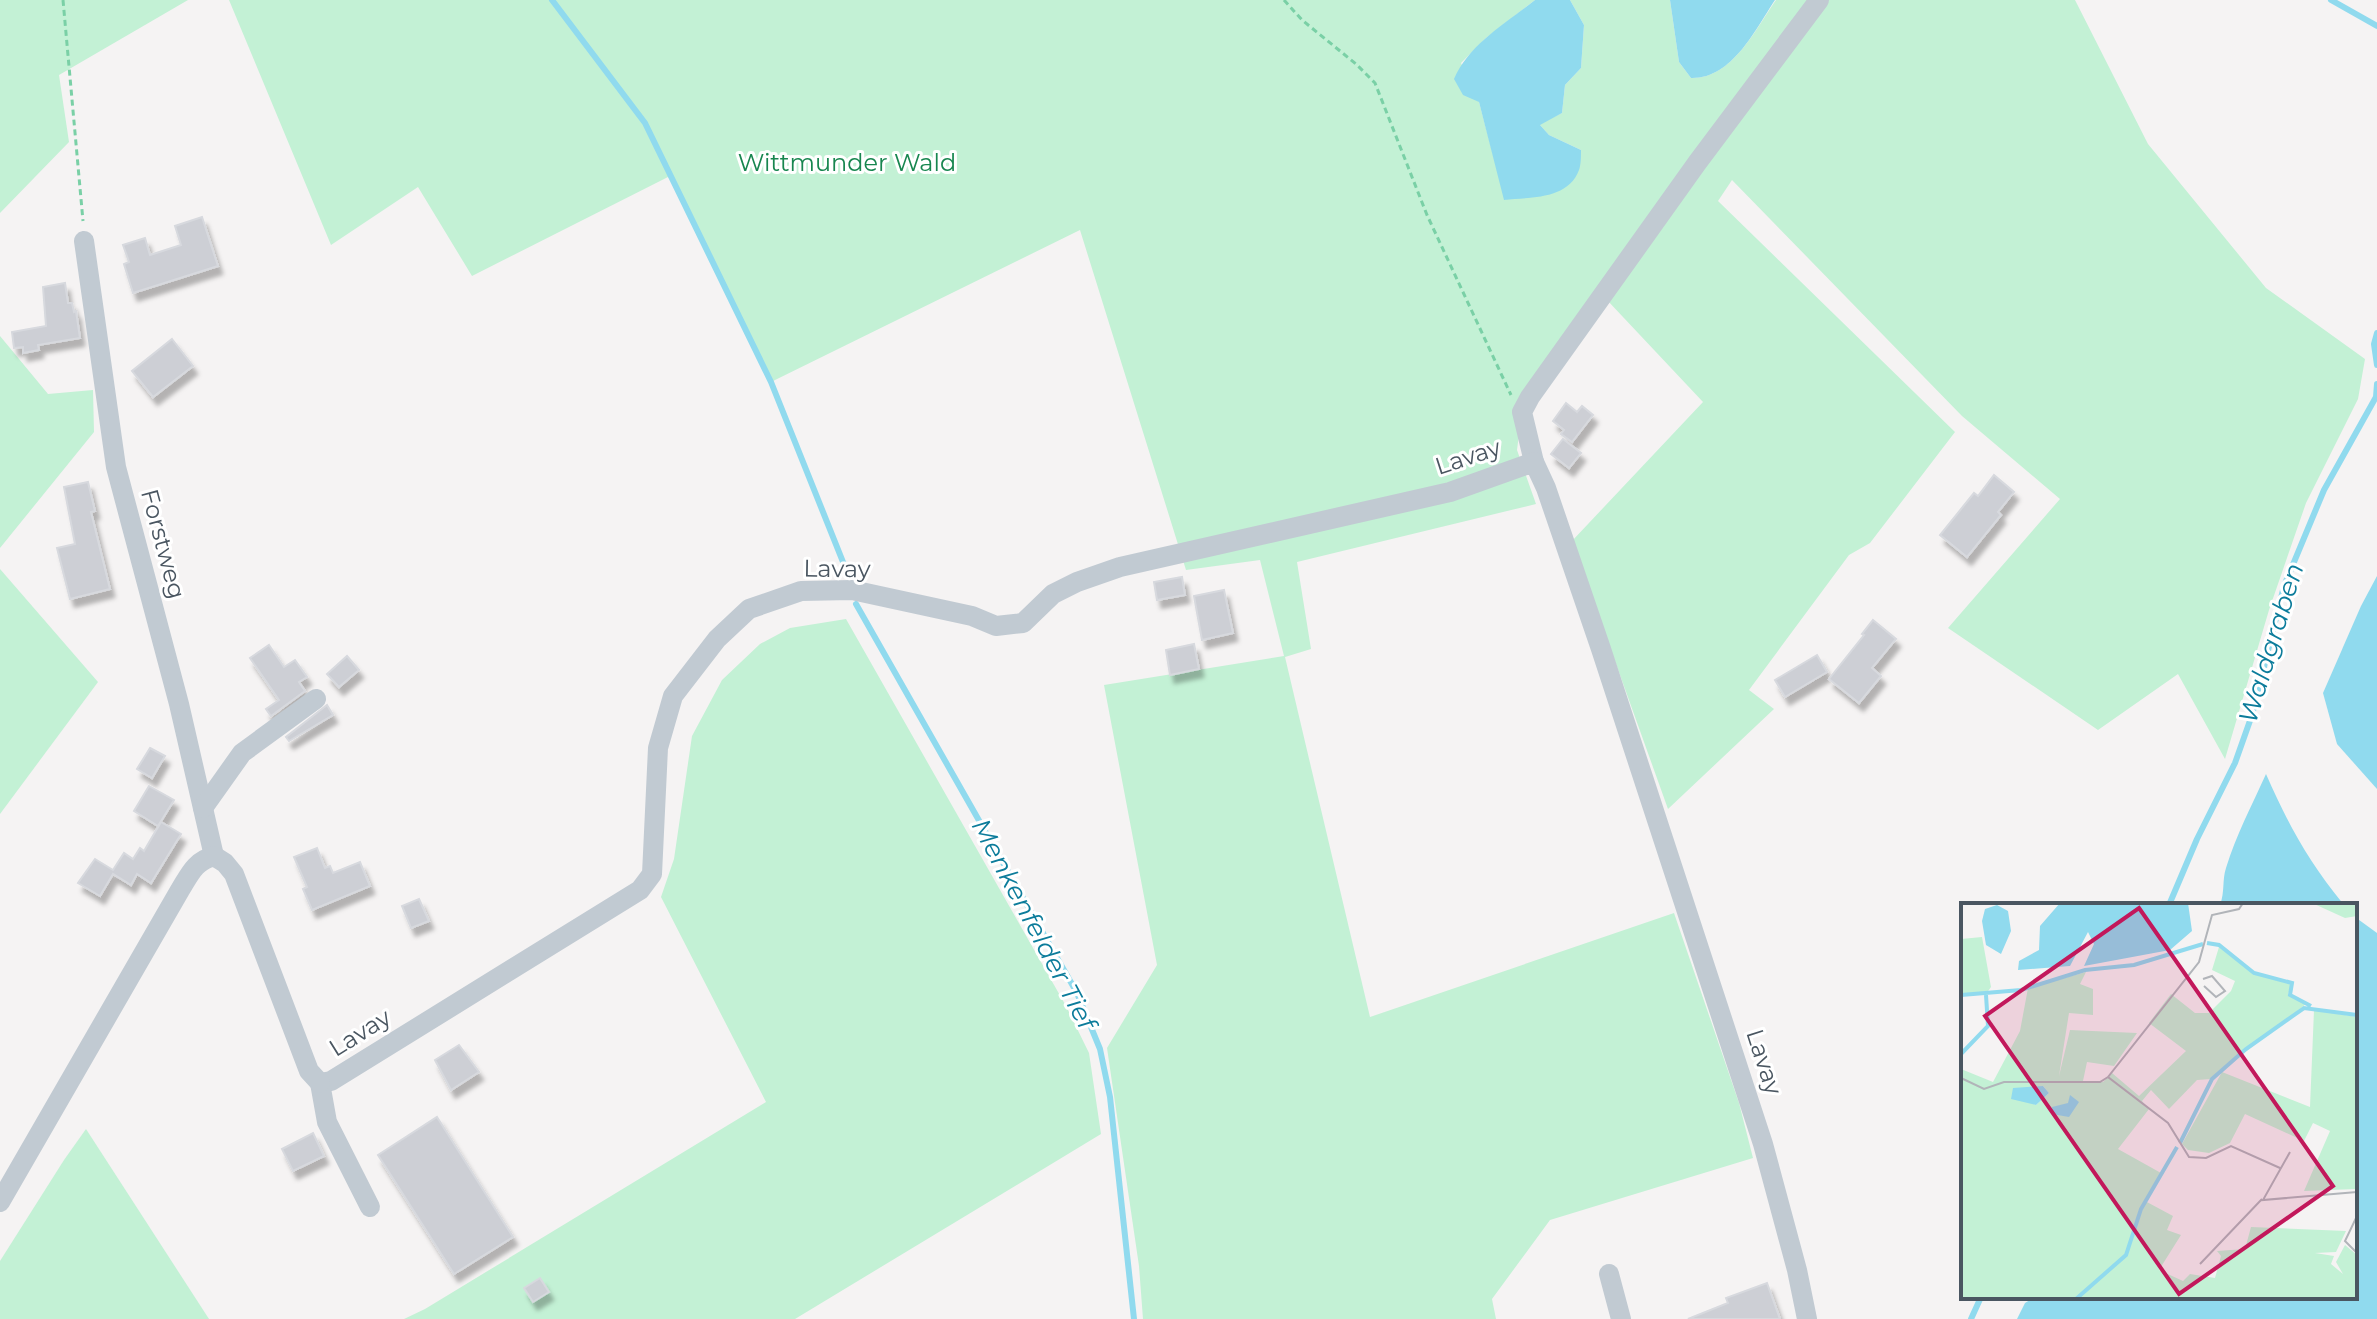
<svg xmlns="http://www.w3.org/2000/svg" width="2377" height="1319" viewBox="0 0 2377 1319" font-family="Montserrat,sans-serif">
	<defs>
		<filter id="shadow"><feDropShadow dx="4.5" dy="8" stdDeviation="2" flood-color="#0004"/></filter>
	</defs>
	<rect width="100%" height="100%" fill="#f5f3f3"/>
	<g fill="#c3f1d5">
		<path d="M0 0H188L59 75 69 142 0 213Z"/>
		<path d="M229 0H1535L1486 38 1461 63 1479 102 1505 200 1581 150 1549 135 1539 124 1562 113 1565 85 1581 68 1584 25 1570 0H1670L1679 62 1691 78C1732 79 1755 30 1776 0H2075L2148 144 2266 288 2365 359 2358 399 2306 503 2269 610 2225 759 2178 674 2098 730 1948 628 2060 499 1962 416 1732 180 1718 201 1955 432 1870 543 1849 555 1749 690 1774 709 1668 809 1572 541 1703 402 1607 300 1522 412 1517 450 1536 504 1297 562 1311 649 1285 657 1370 1017 1674 913 1739 1103 1753 1158 1550 1220 1492 1299 1496 1319H1143L1139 1266 1107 1048 1157 965 1104 685 1284 656 1260 560 1186 570 1080 230 771 382 670 176 472 276 418 187 331 245Z"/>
		<path d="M0 336 48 394 93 390 94 432 0 548Z"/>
		<path d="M0 569 98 682 0 814Z"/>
		<path d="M846 619 1066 1006 1089 1053 1101 1134 795 1319H404L425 1309 766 1102 661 897 674 859 692 736 722 680 760 644 790 628Z"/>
		<path d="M86 1129 209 1319H0V1261L64 1160Z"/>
	</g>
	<g fill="#90daee">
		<path d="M1535 0H1570L1584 25 1581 68 1565 85 1562 113 1540 125 1549 135 1581 150C1581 156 1581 165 1579 170 1568 200 1530 197 1504 200L1479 102 1463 95 1454 79C1469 44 1506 23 1535 0Z"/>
		<path d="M1670 0H1775C1755 30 1732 79 1691 78L1679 62Z"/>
		<path d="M2377 576V789L2337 744 2323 693 2361 606Z"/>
		<path d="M2266 774C2289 826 2308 861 2344 905H2220C2225 892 2222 880 2226 868 2236 835 2252 805 2266 774Z"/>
		<path d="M2355 917 2377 933V1319H2017L2025 1303 2035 1297H2355Z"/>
	</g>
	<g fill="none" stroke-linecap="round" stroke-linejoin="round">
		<g stroke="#90daee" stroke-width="6">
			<path d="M552 0 645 123 771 382 849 577"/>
			<path d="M2331 0 2377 26"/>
			<path d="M2377 333 2374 344 2377 365"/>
			<path d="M856 604 1077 993 1100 1049 1110 1097 1134 1319"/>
			<path d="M2169 905 2197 839 2235 763 2252 715 2284 586 2324 490 2376 397 2377 384"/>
			<path d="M1971 1319 1981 1297"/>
		</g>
	</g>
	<g fill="#cdcfd5" stroke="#d7d9de" stroke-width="2" filter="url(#shadow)">
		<path d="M202 217 218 266 133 293 124 264 129 262 123 245 145 238 150 255 181 245 175 226Z"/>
		<path d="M65 283 68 303H72L74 312 76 311 80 338 38 345 39 350 23 353V347L14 348 12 332 46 326 43 287Z"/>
		<path d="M172 339 193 366 153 397 132 371Z"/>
		<path d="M1566 403 1577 412 1582 406 1593 415 1572 442 1561 434 1564 430 1553 421Z"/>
		<path d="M1563 439 1581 453 1569 468 1551 454Z"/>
		<path d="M1994 475 2014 492 1998 512 2001 515 1967 557 1940 535 1974 493 1978 496Z"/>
		<path d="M88 482 95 511 91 512 110 589 70 599 57 548 75 544 64 487Z"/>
		<path d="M1182 577 1185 595 1157 600 1154 582Z"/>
		<path d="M1224 590 1233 633 1202 640 1194 596Z"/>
		<path d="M1873 620 1896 639 1872 668 1881 676 1859 703 1829 679 1864 635 1862 634Z"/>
		<path d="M1194 644 1199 669 1170 675 1166 650Z"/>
		<path d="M269 645 284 667 295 660 307 677 299 682 305 691 271 716 266 709 279 700 250 658Z"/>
		<path d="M1817 655 1827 672 1785 697 1775 680Z"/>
		<path d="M347 656 359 670 339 687 327 674Z"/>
		<path d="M327 705 333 715 289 741 286 737Z"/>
		<path d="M150 748 165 756 152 778 137 769Z"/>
		<path d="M149 786 174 800 158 826 134 811Z"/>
		<path d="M161 822 181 834 151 883 137 874 131 885 113 874 100 896 78 883 95 859 113 870 124 853 133 859 140 848 144 851Z"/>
		<path d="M317 848 325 868 330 866 333 873 360 862 370 886 312 910 303 889 307 887 294 857Z"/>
		<path d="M419 899 429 921 411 928 402 906Z"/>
		<path d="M459 1045 479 1072 451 1090 435 1060Z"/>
		<path d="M437 1117 513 1237 454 1274 378 1155Z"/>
		<path d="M313 1133 324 1156 293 1171 282 1149Z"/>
		<path d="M540 1278 549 1292 533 1302 524 1288Z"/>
		<path d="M1767 1283 1780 1319H1688L1728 1303 1726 1298Z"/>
	</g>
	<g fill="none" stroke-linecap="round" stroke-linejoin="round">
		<g stroke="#7ad0a6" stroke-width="3" stroke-dasharray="6 4" stroke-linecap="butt">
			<path d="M63 0 83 221"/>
			<path d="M1284 0 1302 20 1356 64 1375 83 1427 215 1511 395"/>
		</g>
		<g stroke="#c1cad2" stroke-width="20">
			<path d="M84 241 116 467 179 704 214 856"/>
			<path d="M1534 462 1522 412 1530 397 1697 163 1819 0"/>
			<path d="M203 808 242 753 316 699"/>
			<path d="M320 1083 331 1081 640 890 652 874 658 748 673 696 717 639 749 609 801 591 852 590 972 616 996 626 1023 623 1053 594 1077 582 1120 567 1450 492 1534 462 1546 488 1601 649 1763 1144 1797 1270 1807 1319"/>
			<path d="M320 1083 327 1122 370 1207"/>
			<path d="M0 1202 180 890C190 874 195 861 214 856L225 863 234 874 309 1071 320 1083"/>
			<path d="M1609 1274 1621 1319"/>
		</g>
	</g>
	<g text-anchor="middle" stroke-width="6" stroke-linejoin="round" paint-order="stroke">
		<g font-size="24" fill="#17864f" stroke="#fff">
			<text x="847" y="171">Wittmunder Wald</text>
		</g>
		<g font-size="24" fill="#4a5661" stroke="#fff">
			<text transform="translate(1468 457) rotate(-18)" y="8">Lavay</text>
			<text transform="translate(163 544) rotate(75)" y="8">Forstweg</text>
			<text transform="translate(837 569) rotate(1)" y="8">Lavay</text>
			<text transform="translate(360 1033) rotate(-32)" y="8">Lavay</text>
			<text transform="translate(1764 1062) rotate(72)" y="8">Lavay</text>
		</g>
		<g font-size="26" font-style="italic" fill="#0c7c9b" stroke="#fff">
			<text transform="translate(2271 643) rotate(-73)" y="9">Waldgraben</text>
			<text transform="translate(1034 924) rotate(62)" y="9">Menkenfelder Tief</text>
		</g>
	</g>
	<g transform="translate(1961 903)">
		<rect width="396" height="396" fill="#f5f3f3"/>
		<path d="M351 0H396V13L384 15ZM21 34 30 84 25 91 0 92V36ZM258 44 293 71 330 81 327 92 345 101 250 176 236 177 208 206 190 187 181 198 188 206 157 246 200 270 184 298 212 313 206 327 220 332 198 367 222 378 229 371 254 375 260 353 256 348 284 346 290 324 385 328 375 349 354 350 373 353 370 361 382 371 375 359 384 342 396 352V396H0V166L32 179 59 128 67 85 125 69 119 81 132 86V112L108 110 98 173 109 127 176 130 153 163 126 159 122 178 142 179 151 170 178 193 225 148 188 120 210 91 234 110H248L270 88 274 78 251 67ZM82 183 88 190 75 202 51 192ZM353 107 396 114 395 286 343 288 369 228 352 220 343 238 284 211 269 240 248 250 227 247 221 241 261 169 349 204Z" fill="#c3f1d5" fill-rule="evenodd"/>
		<path d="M99 0H227L231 28 209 47 123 63 133 41 127 29 109 63 57 67 58 58 78 47 79 23ZM36 2 47 8 50 28 40 51 25 42 21 18 24 6ZM82 183 88 190 75 202 50 196 52 185ZM109 192 118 199 108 214 91 211V204L107 200Z" fill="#90daee"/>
		<path fill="none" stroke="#90daee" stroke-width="4" d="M246 40 258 42 293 70 331 80 329 92 350 103M0 92 60 87 124 67 173 62 242 41M0 151 27 123 25 92M219 240 251 176 285 146 343 105 396 112M115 396 165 352 180 306 216 244"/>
		<path fill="none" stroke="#b1b4b9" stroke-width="2" d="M282 0 278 6 251 12 238 59 147 174 207 220 228 254 245 255 270 243 319 265M242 76 251 73 264 88 255 94 243 83M0 175 23 186 43 179H139L147 174M329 249 302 297 396 289M396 313 384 338 396 350M239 361 301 296"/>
		<path fill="#c2185b" fill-opacity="0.15" stroke="#c2185b" stroke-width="4" d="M178 5 372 283 218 391 24 113Z"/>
		<rect width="396" height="396" fill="none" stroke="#4a5661" stroke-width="4"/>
	</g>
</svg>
